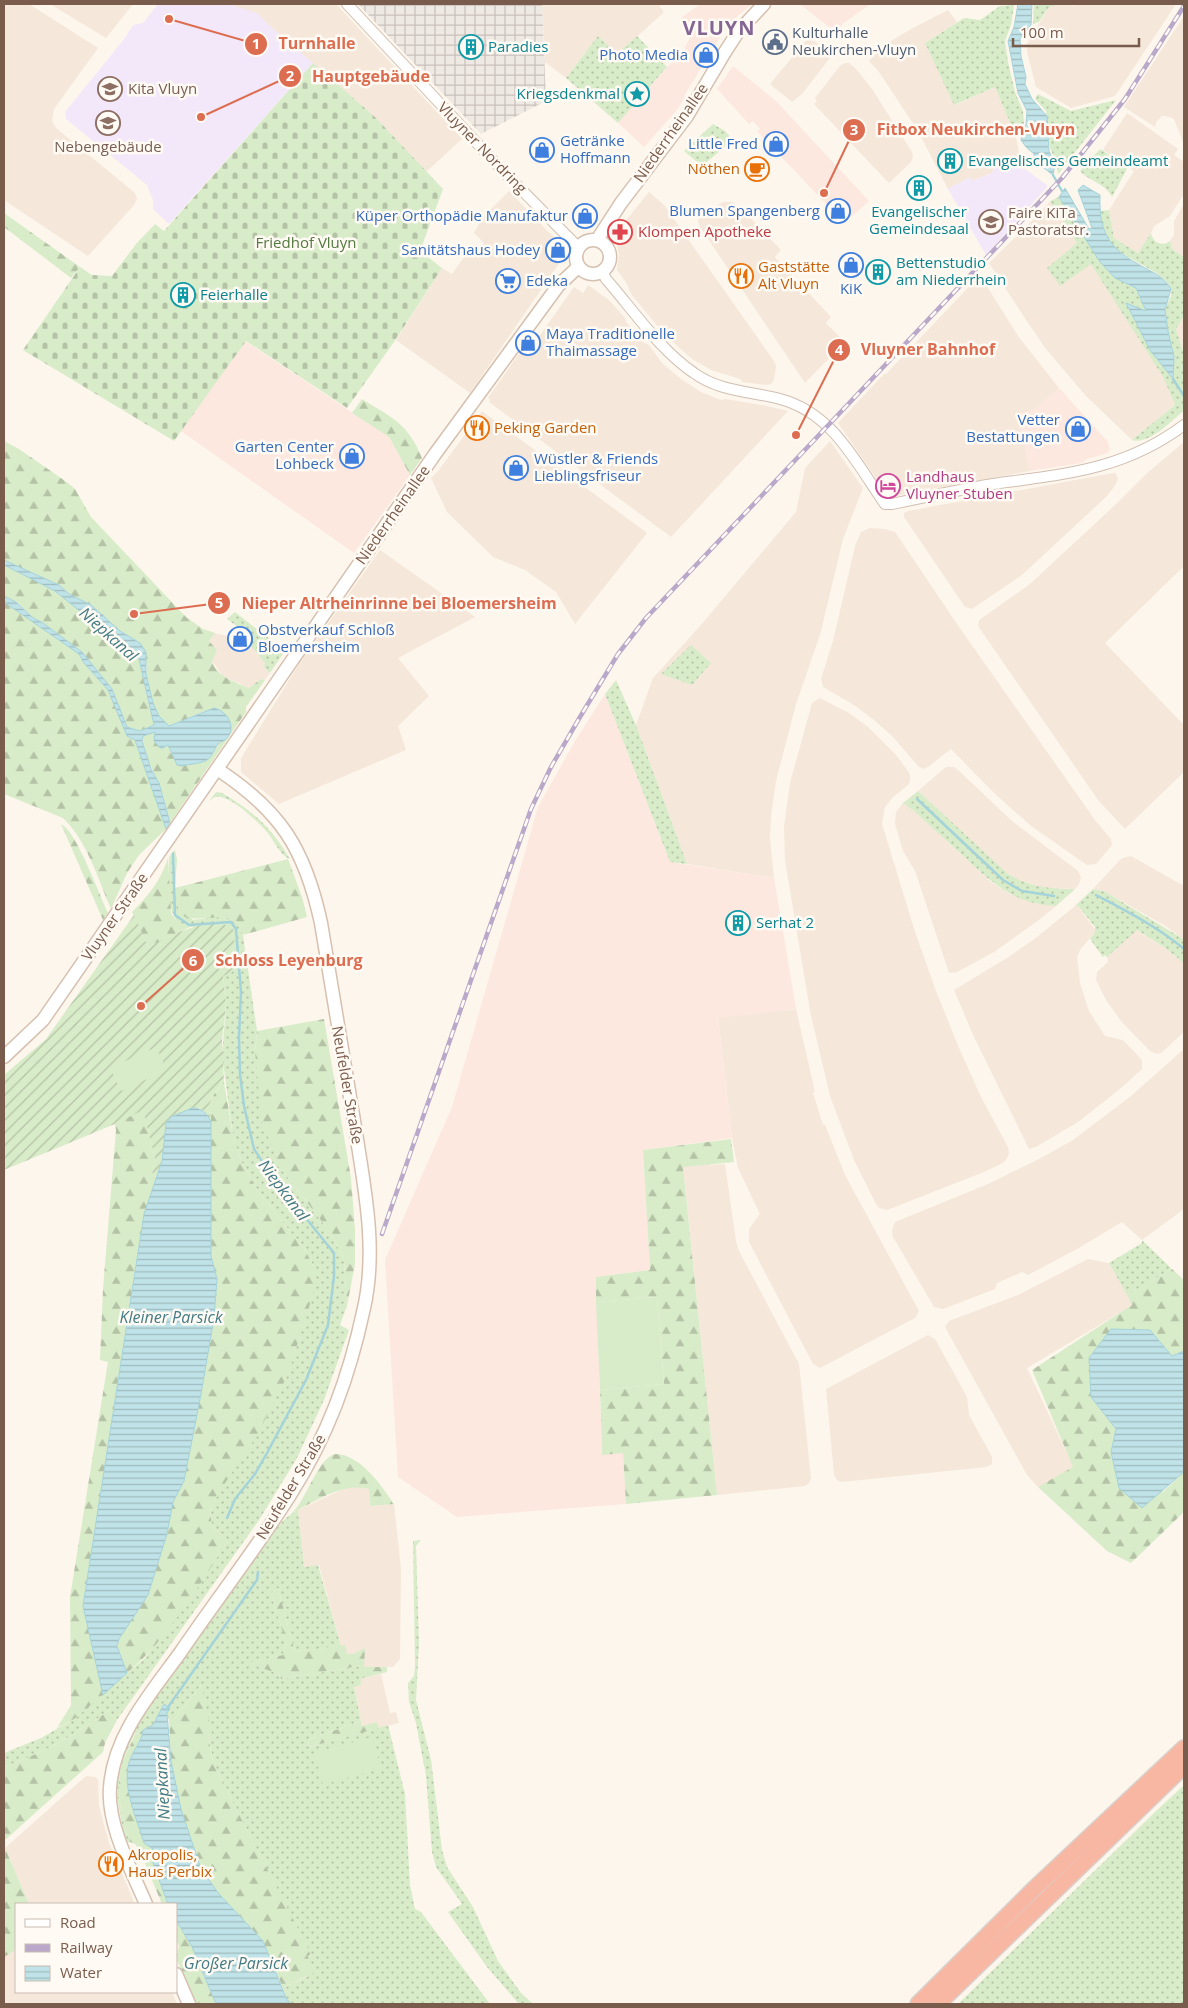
<svg xmlns="http://www.w3.org/2000/svg" width="1188" height="2008" viewBox="0 0 1188 2008" font-family="'Open Sans',sans-serif">
	<defs>
		<pattern id="industrial-grid" width="8" height="8" patternUnits="userSpaceOnUse" patternTransform="scale(1.25)"><rect width="8" height="8" fill="#efe9e4"/><path d="M0 4h8M4 0v8" fill="none" stroke="#c7c0bb"/></pattern>
		<pattern id="grass-dots" width="8" height="8" patternUnits="userSpaceOnUse" patternTransform="scale(1.25)"><rect width="8" height="8" fill="#d8ecc9"/><path d="M2 2h.1M6 6h.1" fill="none" stroke="#b4c2a5" stroke-width="1.8" stroke-linecap="round"/></pattern>
		<pattern id="forest-firs" width="22" height="20" patternUnits="userSpaceOnUse" patternTransform="scale(1.25)"><rect width="22" height="20" fill="#d8ecc9"/><path d="M5 1l3.5 6h-7zM16 11l3.5 6h-7z" fill="#b4c2a5"/></pattern>
		<pattern id="cemetery-stones" width="16" height="16" patternUnits="userSpaceOnUse" patternTransform="scale(1.25)"><rect width="16" height="16" fill="#d8ecc9"/><path d="M2 7V4a2 2 0 0 1 4 0v3zM10 15v-3a2 2 0 0 1 4 0v3z" fill="#b4c2a5"/></pattern>
		<pattern id="garden-furrows" width="10" height="10" patternUnits="userSpaceOnUse" patternTransform="scale(1.25)"><rect width="10" height="10" fill="#d8ecc9"/><path d="M-1 1l2-2M0 10L10 0M9 11l2-2" fill="none" stroke="#b4c2a5"/></pattern>
		<pattern id="water-rules" width="6" height="5" patternUnits="userSpaceOnUse" patternTransform="scale(1.25)"><rect width="6" height="5" fill="#bfe3e8"/><path d="M0 2.5h6" fill="none" stroke="#a0bbbe"/></pattern>
	</defs>
	<rect width="100%" height="100%" fill="#fdf6ec"/>
	<g fill="#f5e8da">
		<path d="M4 4H29L98 48 54 109 52 121 56 128 135 193 137 199 134 205 88 256 4 200Z"/>
		<path d="M50 4H133L106 38Z"/>
		<path d="M228 4H336L462 139 426 172 375 117 272 28 257 14Z"/>
		<path d="M542 4H658L664 12 617 55 598 36 566 78 545 62Z"/>
		<path d="M1059 4H1070L1074 6 1075 4H1176L1115 96 1071 108 1036 87 1027 52V44L1049 7Z"/>
		<path d="M948 10 957 22 925 43 955 105 995 87 1016 137 1020 157 1025 169 997 160 992 173 971 181 970 177 948 189 918 131 879 72 869 61 886 44 911 29Z"/>
		<path d="M1184 16V144L1174 119 1166 116H1162L1156 122 1155 127 1124 107Z"/>
		<path d="M809 37 832 55 802 94 792 102 770 84Z"/>
		<path d="M845 63H849L857 70 872 89 912 152 913 158 910 163 889 183 814 104 817 101 815 98 840 66Z"/>
		<path d="M1127 113 1178 149 1174 155 1184 162V194L1170 216 1154 226 1151 233 1138 253 1114 238 1109 210 1134 171 1103 150Z"/>
		<path d="M509 191 562 246 565 255 470 393 396 340 442 268 452 274 467 253 472 256 484 243 474 233 482 218Z"/>
		<path d="M649 192 664 205 774 361 776 366 774 380 771 384 767 385 743 382 740 379 711 370 692 359 673 342 669 340 631 294 627 284 617 270 619 255 615 234Z"/>
		<path d="M1050 201 1077 243 1048 268 1091 263 1163 377 1175 405 1132 440 1086 396 1046 349 1026 320 989 263 1037 216Z"/>
		<path d="M723 202H732L740 207 781 250 775 257 831 317 826 323 845 342 805 383 700 227 698 221 701 215Z"/>
		<path d="M1184 204V257L1172 249 1170 241 1174 235V221Z"/>
		<path d="M980 275 1018 336 1059 388 1034 410 1019 414 1030 471 889 497 838 423 884 374H886Z"/>
		<path d="M588 285 609 300 625 318 626 322 644 343 648 344 663 364 681 379 701 392 721 400 725 399 767 406 788 411 671 537 489 402 490 400 488 398 532 335 538 338 574 287 583 293Z"/>
		<path d="M1184 316V354L1176 329Z"/>
		<path d="M482 411 647 533 575 624 556 592 525 570 493 557 447 512 431 478 439 470Z"/>
		<path d="M830 441 863 488 843 539 820 635 796 704 776 781 771 816 770 838 774 878 687 864 636 725 653 678 700 626 796 512 805 468Z"/>
		<path d="M1184 442V566L1105 643 1184 725V772L1125 829 1098 800 978 626 979 620 1030 584 1114 506 1146 474Z"/>
		<path d="M1113 473H1115L1118 478 1115 486 1106 497 1022 575 972 609 965 607 904 517V513L908 511Z"/>
		<path d="M870 528 885 529 895 532 957 624 1095 820 1111 839 1112 845 1096 864 1087 865 1031 826 994 793 951 749 928 767 923 769 919 767 892 736 874 720 854 705 823 687 821 679 833 641 855 546 861 532Z"/>
		<path d="M380 550 475 617 398 658 429 696 398 726 406 750 279 804 241 772V758L299 664Z"/>
		<path d="M236 628H240L254 639 250 645 266 663 264 667 270 673 265 680 261 679 249 688 223 676 212 661 211 644 209 641 215 633 228 636Z"/>
		<path d="M820 698 849 713 868 727 896 755 910 774V781L908 785 893 797 885 807 882 824 915 932 936 991 959 1048 981 1097 1008 1147 1009 1153 1007 1158 1003 1163 984 1172 887 1210 879 1208 876 1204 854 1160 830 1096 810 1011 785 860 784 826 790 783 812 703Z"/>
		<path d="M946 767H954L957 769 1012 821 1078 871 1081 877 1079 884 1075 889 1042 888 1015 879 1002 870 918 791Z"/>
		<path d="M903 803 914 811 992 883 1010 894 1049 905 1056 906 1039 920 994 952 957 972 949 973 915 871 903 851 895 824 896 812Z"/>
		<path d="M1131 856 1184 886V940L1167 927 1104 891 1093 889 1120 860 1123 858Z"/>
		<path d="M1075 906H1078L1096 931 1080 950 1077 957 1080 983 1089 1011 1105 1036 1123 1040 1142 1060V1069L1120 1089 1078 1122 1036 1147 1029 1149 974 1037 954 990 1010 956 1037 937Z"/>
		<path d="M1136 930 1164 947 1184 963V1032L1161 1053 1157 1054 1150 1051 1121 1021 1106 1000 1096 980 1097 972 1108 962 1107 957Z"/>
		<path d="M796 1009 815 1092 813 1093 823 1125H825L845 1175 919 1311 915 1318 820 1368 813 1364 749 1242V1229L760 1214 738 1168 732 1138 718 1017Z"/>
		<path d="M1184 1049V1209L1142 1240 1122 1222 1077 1249 1028 1275 1022 1272 997 1283 995 1289 943 1309 934 1307 893 1237 892 1231 895 1222 988 1184 1039 1159 1073 1140 1131 1096Z"/>
		<path d="M725 1164 736 1241 739 1251 799 1364 811 1478 809 1483 805 1486 717 1495 683 1166Z"/>
		<path d="M1088 1259 1109 1263 1133 1305 1027 1368 1074 1468 1038 1487 1027 1475 945 1327 949 1321 1018 1295Z"/>
		<path d="M928 1335 935 1339 967 1397 969 1415 992 1457V1464L986 1467 842 1482 837 1480 834 1475 826 1389Z"/>
		<path d="M357 1486 369 1489 370 1506 394 1504 401 1569 400 1659 393 1667H364L353 1654H347L341 1646 319 1565 304 1567 298 1510 345 1488Z"/>
		<path d="M381 1674 390 1713 396 1712 399 1723 379 1728 377 1722 362 1726 354 1686 361 1685 360 1679Z"/>
		<path d="M86 1776 95 1777 98 1779 99 1806 109 1843 135 1904H29L5 1848Z"/>
		<path d="M16 1950V1992H172L177 2004H4V1957Z"/>
	</g>
	<g fill="#fde8e0">
		<path d="M700 4H752L728 24 684 96 685 98 676 111 644 147 618 123 681 52H683L692 33 681 18Z"/>
		<path d="M800 4H871L842 24V25L834 31Z"/>
		<path d="M733 66 776 101 869 201 844 223 757 131 760 129 753 121 749 124 717 89Z"/>
		<path d="M245 341 389 437 410 475 354 553 181 431Z"/>
		<path d="M1059 388 1108 442 1110 449 1108 453 1087 459 1082 463 1030 471 1019 413 1034 410Z"/>
		<path d="M605 694 670 862 774 878 796 1009 718 1018 732 1138 643 1150 650 1270 596 1277 602 1454 623 1452 626 1504 457 1517 398 1477 385 1260 452 1107 538 807 575 741Z"/>
	</g>
	<path fill="url(#industrial-grid)" d="M358 4H542L546 101 481 134Z"/>
	<g fill="#f3e8fa">
		<path d="M158 4H228L257 13 272 28 313 63 169 224 153 209V200L147 185 66 119 65 112 125 38 133 25 143 23Z"/>
		<path d="M997 160 1025 169 1048 186 986 255 948 189 970 177 972 181 992 173Z"/>
	</g>
	<g fill="url(#grass-dots)">
		<path d="M1034 4H1059L1049 7 1039 22 1033 24Z"/>
		<path d="M1014 5 1011 25 1005 41 1008 62 1015 92 1023 111 1024 123 1020 136 1016 137 995 87 954 105 925 43 964 18 980 20 1000 6Z"/>
		<path d="M598 36 617 54 637 36 667 67 618 123 566 78Z"/>
		<path d="M1038 94 1071 111 1116 100 1058 174 1056 161 1050 148 1046 111 1035 99Z"/>
		<path d="M713 124 725 131 733 140 702 166 684 151Z"/>
		<path d="M1100 149 1128 167 1112 197C1105 183 1090 182 1080 171Z"/>
		<path d="M1059 197 1100 262 1115 278 1136 288 1146 311 1126 304 1172 345C1169 335 1164 323 1165 311 1166 304 1173 297 1171 289 1166 270 1117 259 1106 237 1102 229 1101 219 1099 211L1109 210 1114 238 1138 253 1151 233C1153 243 1162 247 1170 241L1172 249 1184 257V316L1176 329 1184 354V410C1172 421 1149 445 1132 440L1175 405 1163 377 1091 264 1060 286 1047 268 1077 243 1050 201Z"/>
		<path d="M235 612 285 651 270 673 264 667 265 663 249 644 254 639 227 619Z"/>
		<path d="M691 645 711 663 692 685 661 674Z"/>
		<path d="M616 680 636 725 687 864 670 862 605 694Z"/>
		<path d="M918 791 1008 874C1029 887 1051 889 1075 889L1056 906C1014 904 992 883 963 856 947 841 930 826 914 811L903 803Z"/>
		<path d="M216 792 222 793C253 811 272 828 290 859 281 856 275 843 270 836 262 825 230 794 216 797 214 797 212 799 209 801Z"/>
		<path d="M175 850 177 860 175 888 193 920C205 919 225 914 235 920 240 923 241 930 243 935L257 1031 255 1052 282 1170 330 1232 344 1259 347 1306 340 1325 349 1330 324 1400 297 1458 259 1520 117 1720 108 1711C72 1737 45 1752 4 1767V1753L41 1738 74 1719 145 1658 228 1541 212 1526 210 1511 314 1267 305 1250 258 1191 241 1161 233 1136 222 1055 226 1006 223 976 225 925C213 925 194 930 182 925 165 917 169 875 169 859 169 856 173 852 175 850Z"/>
		<path d="M1093 889 1104 891 1180 937 1184 940V963L1164 947 1137 930 1107 957 1105 955 1103 957 1090 939 1095 932V927L1078 906H1075Z"/>
		<path d="M1142 1240 1172 1269 1127 1295 1109 1263 1142 1243Z"/>
		<path d="M298 1510 304 1567 318 1565 341 1646 295 1652 278 1588 271 1593 286 1643 283 1655 250 1663 279 1674 281 1679 360 1666 361 1685 354 1687 361 1721 308 1740 309 1747 388 1725 405 1794 410 1885 415 1909 421 1912 490 2004H292L287 2000 283 1988 308 1976 307 1957 311 1955 214 1766 208 1734H211L201 1685 172 1722 169 1720 164 1704 153 1725 137 1734 135 1732C131 1744 124 1756 121 1769 115 1795 123 1818 130 1842L127 1843C120 1817 114 1794 119 1768 125 1731 154 1699 175 1669 201 1633 226 1597 252 1560L254 1561C265 1544 279 1519 298 1510Z"/>
		<path d="M421 1540 416 1546 419 1643 416 1700 431 1760 442 1850 447 1867 473 1907 498 1961 521 1993 533 2004H519L487 1967 448 1912 462 1904 436 1867 432 1852 426 1776 416 1723 409 1702 408 1683 414 1676 415 1666 413 1543V1541Z"/>
		<path d="M1184 1785V2004H958L1155 1812Z"/>
	</g>
	<g fill="url(#forest-firs)">
		<path d="M4 213 80 267 71 278 4 227Z"/>
		<path d="M362 399C392 418 408 423 422 458L410 475 389 437 352 413Z"/>
		<path d="M4 441 19 449 68 483 75 489 91 517 186 617 203 629 215 633 209 641 217 650 212 662C218 677 235 682 249 688L261 679 265 680 246 707V712L170 823C166 810 164 797 159 784 153 769 141 753 143 736L156 731 169 747 171 754 211 757 219 743 205 711 169 726 159 716 153 703 146 674 147 667 140 643 120 631 91 605 69 594 59 585 4 560Z"/>
		<path d="M4 565 55 591 139 659 154 725 140 731 127 727 112 689 82 652 43 623 32 617 17 602 4 596Z"/>
		<path d="M4 602 79 654 84 663 108 690 127 736 135 740 166 829 139 855 127 873 111 909C98 879 87 841 63 818L4 794Z"/>
		<path d="M61 824C77 832 99 894 108 913L103 920Z"/>
		<path d="M168 858 171 913C176 922 181 925 192 926L148 947 132 912C149 895 161 880 168 858Z"/>
		<path d="M288 859 302 897 307 917 243 935C241 930 240 924 236 921 224 911 197 925 179 914L175 888Z"/>
		<path d="M324 1019 351 1178 355 1230V1264L347 1306 344 1259 330 1232 282 1170 262 1123 255 1052 257 1031Z"/>
		<path d="M224 1082 233 1136 241 1161 258 1191 305 1250 314 1267 315 1288 288 1374 256 1437 217 1495 210 1511 212 1526 228 1541C198 1586 169 1638 127 1673L117 1646 119 1638 148 1595 167 1534 173 1502 184 1481 201 1394 214 1318 217 1279 211 1256V1116L207 1109 215 1092Z"/>
		<path d="M143 1109 155 1158 152 1174 156 1178 144 1214 83 1606 103 1695 74 1719 57 1728 71 1705 70 1597 108 1362 100 1360 103 1289 116 1130 115 1124Z"/>
		<path d="M731 1139 734 1162 683 1167 717 1495 626 1504 623 1453 602 1455 600 1390 664 1384 657 1297 596 1302V1277L650 1270 643 1150Z"/>
		<path d="M1172 1269 1184 1280V1351L1172 1356 1150 1330 1091 1397 1116 1429 1111 1452 1163 1492 1184 1472V1512L1131 1563 1107 1551 1038 1487 1073 1467 1032 1370 1132 1305 1127 1295Z"/>
		<path d="M335 1454C360 1454 381 1485 394 1504L370 1506 369 1489C342 1482 315 1502 292 1513 307 1499 317 1459 335 1454Z"/>
		<path d="M278 1588 295 1652 345 1645 347 1654H353L365 1648 364 1667H387V1672L360 1679V1666L281 1679 279 1674 248 1663 283 1655 286 1643 271 1593Z"/>
		<path d="M201 1685 212 1733 208 1735 214 1766 311 1954 307 1957 315 1972 283 1988 263 1941 219 1894 201 1869 181 1809 171 1761 169 1720 172 1722Z"/>
		<path d="M108 1711 117 1720 105 1743 103 1752 4 1841V1767C45 1752 72 1737 108 1711Z"/>
		<path d="M361 1721 362 1726 377 1722 379 1728 309 1747 308 1740Z"/>
		<path d="M143 1730 142 1737 135 1749 153 1849V1863L168 1904H162L139 1849 135 1844 130 1842C123 1818 115 1794 121 1768 124 1756 132 1744 136 1731L138 1734Z"/>
		<path d="M5 1848 29 1904H16V1950L4 1957V1849Z"/>
		<path d="M176 1920 192 1947 216 2004H196L176 1958 179 1946 176 1938Z"/>
	</g>
	<path fill="url(#cemetery-stones)" d="M313 63 375 117 443 189 420 251 442 268 394 342 347 408 246 341 174 441 23 350 80 267 92 275 112 276 136 244 155 224 164 231Z"/>
	<path fill="url(#garden-furrows)" d="M134 915 148 947C173 935 203 917 232 927L234 933 236 970 223 976 226 1006 222 1040 224 1082 215 1092 207 1109 211 1116V1122L204 1111 199 1108 165 1148 162 1161 156 1178 152 1174 155 1158 143 1110 115 1124 4 1170V1075L46 1039Z"/>
	<g fill="#d8ecc9">
		<path d="M156 1047 167 1070 121 1091 110 1068Z"/>
		<path d="M657 1297 664 1384 600 1390 596 1302Z"/>
		<path d="M372 1737 381 1768 323 1785 314 1753Z"/>
	</g>
	<g fill="url(#water-rules)" stroke="#a5d3da">
		<path d="M1018 4H1032L1031 25 1020 38 1021 56 1026 77 1025 84 1032 99 1047 116 1049 151 1055 164 1053 175 1036 162 1034 154 1026 147 1021 140 1023 130 1026 125 1027 111 1018 93 1008 41 1014 27Z"/>
		<path d="M1083 185 1100 195C1099 230 1107 247 1138 264 1151 272 1163 275 1171 289L1165 310 1168 331 1174 357 1173 379 1150 350 1126 303 1146 311 1136 288 1115 278 1100 262 1059 197 1065 188 1089 229 1092 228 1078 190Z"/>
		<path d="M4 560 59 585 69 594 91 605 120 631 140 643 146 652V674L153 703 159 716 169 726 214 708C228 711 238 729 225 740 219 744 223 739 218 744 214 749 213 756 207 760 200 764 189 764 181 766L177 765 168 745 163 748H160L154 741 155 732 143 736 142 741 151 769 159 783 170 823 166 829 135 740 127 736 108 690 84 663 79 654 4 602V596L16 602 32 617 43 623 82 652 112 689 127 727 140 731 154 725 139 659 55 591 4 565Z"/>
		<path d="M192 1108C202 1108 207 1113 211 1122V1256L217 1279 214 1318 201 1394 184 1481 173 1502 167 1534 148 1595 119 1639 117 1646 127 1673 103 1695 83 1606 144 1214 162 1161 166 1123 171 1117Z"/>
		<path d="M1111 1329 1150 1330 1172 1356 1184 1351V1472L1142 1508 1119 1488 1111 1452 1116 1429 1091 1397 1089 1358Z"/>
		<path d="M164 1704 170 1708 167 1713 171 1761 181 1809 201 1869 219 1894 263 1941 287 2000 292 2004H216L192 1947 176 1920V1904H168L153 1863V1849L144 1843C137 1819 122 1788 129 1763 132 1751 142 1742 143 1730L153 1725Z"/>
	</g>
	<g fill="none" stroke-linecap="round" stroke-linejoin="round">
		<g stroke="#a5d3da" stroke-width="2.5">
			<path d="M1053 175 1062 191"/>
			<path d="M1173 379 1184 396"/>
			<path d="M917 799 1003 880 1022 891 1054 896"/>
			<path d="M173 854 175 915 189 925 231 922 236 929 241 992 239 1037 240 1074 244 1106 254 1149 271 1175 334 1253V1276L328 1325 306 1380 267 1453 255 1474 235 1499 227 1518"/>
			<path d="M1096 895C1126 911 1158 927 1184 949"/>
			<path d="M166 1710 257 1580 258 1572"/>
		</g>
		<defs>
			<g id="tertiary">
				<path d="M347 4 503 171 578 247"/>
				<path d="M602 271 606 279C634 311 659 349 694 373 720 392 751 391 780 399 833 413 856 463 885 504H892C925 497 959 490 993 484 1065 474 1124 470 1184 425"/>
			</g>
			<g id="secondary">
				<circle cx="593" cy="257" r="17"/>
				<path d="M597 240 621 203 687 116 725 52 738 32 764 4"/>
				<path d="M4 1057 43 1020 435 454 558 286 578 267"/>
				<path d="M146 1904C132 1871 107 1825 110 1788 113 1736 151 1693 180 1653 216 1600 256 1549 290 1495 328 1435 349 1378 364 1308 377 1250 365 1191 356 1133 345 1063 332 993 321 923 305 849 281 811 217 769"/>
				<path d="M176 1974 189 2004"/>
			</g>
			<g id="motorway">
				<path d="M918 2004 1035 1888 1184 1748"/>
				<path d="M938 2004 1184 1766"/>
			</g>
		</defs>
		<use href="#tertiary" stroke="#d1beb0" stroke-width="12"/>
		<use href="#secondary" stroke="#d6c0b0" stroke-width="15"/>
		<use href="#motorway" stroke="#dad1cd" stroke-width="18"/>
		<use href="#tertiary" stroke="#fff" stroke-width="10"/>
		<use href="#secondary" stroke="#fff" stroke-width="12"/>
		<use href="#motorway" stroke="#f7b7a3" stroke-width="15"/>
		<defs>
			<path id="rail" d="M382 1234 531 809 551 767 580 717 618 654 646 618 1062 178 1125 99 1184 6"/>
		</defs>
		<use href="#rail" stroke="#b9a8c9" stroke-width="4.5"/>
		<use href="#rail" stroke="#fffaf3" stroke-width="2.5" stroke-dasharray="8" stroke-linecap="butt"/>
	</g>
	<defs>
		<symbol id="civic-ring" viewBox="-11 -11 22 22"><circle r="9.5" fill="#fffaf3" stroke="#5c6f8a" stroke-width="1.5"/><path d="M-.6-6.5H3V-4.5H.6V-3L4-1V1h2V6H-6V1h2V-1L-.6-3ZM-1.2 2.5V6h2.4V2.5Z" fill="#5c6f8a"/></symbol>
		<symbol id="building-ring" viewBox="-11 -11 22 22"><circle r="9.5" fill="#fffaf3" stroke="#0f9aa8" stroke-width="1.5"/><path d="M-4-6H4V6H1V3H-1V6H-4ZM-2.5-4.3h1.7v1.8h-1.7ZM.8-4.3h1.7v1.8H.8ZM-2.5-1h1.7V.8h-1.7ZM.8-1h1.7V.8H.8Z" fill="#0f9aa8"/></symbol>
		<symbol id="shop-ring" viewBox="-11 -11 22 22"><circle r="9.5" fill="#fffaf3" stroke="#3f7fe0" stroke-width="1.5"/><path d="M-5-2.5h2.3a2.7 3.5 0 0 1 5.4 0H5L5.5 6h-11ZM-1.5-2.5h3a1.5 2.3 0 0 0-3 0Z" fill="#3f7fe0"/></symbol>
		<symbol id="school-ring" viewBox="-11 -11 22 22"><circle r="9.5" fill="#fffaf3" stroke="#8d6e63" stroke-width="1.5"/><path d="M0-5L7-2L0 1L-7-2ZM-4 1L0 2.5L4 1V4Q0 6-4 4Z" fill="#8d6e63"/></symbol>
		<symbol id="sight-ring" viewBox="-11 -11 22 22"><circle r="9.5" fill="#fffaf3" stroke="#0f9aa8" stroke-width="1.5"/><path d="M0-6L1.8-2.2L6-1.7L2.9 1.2L3.7 5.4L0 3.3L-3.7 5.4L-2.9 1.2L-6-1.7L-1.8-2.2Z" fill="#0f9aa8"/></symbol>
		<symbol id="cafe-ring" viewBox="-11 -11 22 22"><circle r="9.5" fill="#fffaf3" stroke="#e8710a" stroke-width="1.5"/><path d="M-5.5-4.5H6V0H3Q3 3.5 0 3.5H-2.5Q-5.5 3.5-5.5 0ZM3-3.2v2h1.7v-2ZM-6 4.5H4V6H-6Z" fill="#e8710a"/></symbol>
		<symbol id="pharmacy-ring" viewBox="-11 -11 22 22"><circle r="9.5" fill="#fffaf3" stroke="#e0444e" stroke-width="1.5"/><path d="M-2-6h4v4h4v4h-4v4h-4v-4h-4v-4h4Z" fill="#e0444e"/></symbol>
		<symbol id="restaurant-ring" viewBox="-11 -11 22 22"><circle r="9.5" fill="#fffaf3" stroke="#e8710a" stroke-width="1.5"/><path d="M-5-6h1v4h1v-4h1v4h1v-4h1v5L-1.5 .5V6h-2V.5L-5-1ZM5-6V6H3V1.5H1.5Q1.5-4 5-6Z" fill="#e8710a"/></symbol>
		<symbol id="supermarket-ring" viewBox="-11 -11 22 22"><circle r="9.5" fill="#fffaf3" stroke="#3f7fe0" stroke-width="1.5"/><path d="M-6-5.5h2.5l.6 2H6L4.5 2H-2.5L-4.4-4H-6ZM-1.5 3.2a1.3 1.3 0 1 0 .1 0ZM3 3.2a1.3 1.3 0 1 0 .1 0Z" fill="#3f7fe0"/></symbol>
		<symbol id="hotel-ring" viewBox="-11 -11 22 22"><circle r="9.5" fill="#fffaf3" stroke="#d1479c" stroke-width="1.5"/><path d="M-6-4.5h1.5V1H6V5H4.5V3h-9V5H-6ZM-4 0a1.8 1.8 0 1 1 3.6 0ZM.5 0V-2.5h3Q6-2.5 6 0Z" fill="#d1479c"/></symbol>
	</defs>
	<g fill-rule="evenodd">
		<use href="#civic-ring" x="761" y="28" width="28" height="28"/>
		<use href="#building-ring" x="457" y="33" width="28" height="28"/>
		<use href="#shop-ring" x="692" y="41" width="28" height="28"/>
		<use href="#school-ring" x="96" y="75" width="28" height="28"/>
		<use href="#sight-ring" x="623" y="80" width="28" height="28"/>
		<use href="#school-ring" x="94" y="109" width="28" height="28"/>
		<use href="#shop-ring" x="762" y="130" width="28" height="28"/>
		<use href="#shop-ring" x="528" y="136" width="28" height="28"/>
		<use href="#building-ring" x="936" y="147" width="28" height="28"/>
		<use href="#cafe-ring" x="743" y="155" width="28" height="28"/>
		<use href="#building-ring" x="905" y="174" width="28" height="28"/>
		<use href="#shop-ring" x="824" y="197" width="28" height="28"/>
		<use href="#shop-ring" x="571" y="202" width="28" height="28"/>
		<use href="#school-ring" x="977" y="208" width="28" height="28"/>
		<use href="#pharmacy-ring" x="606" y="218" width="28" height="28"/>
		<use href="#shop-ring" x="544" y="236" width="28" height="28"/>
		<use href="#shop-ring" x="837" y="251" width="28" height="28"/>
		<use href="#building-ring" x="864" y="258" width="28" height="28"/>
		<use href="#restaurant-ring" x="727" y="262" width="28" height="28"/>
		<use href="#supermarket-ring" x="494" y="267" width="28" height="28"/>
		<use href="#building-ring" x="169" y="281" width="28" height="28"/>
		<use href="#shop-ring" x="514" y="329" width="28" height="28"/>
		<use href="#restaurant-ring" x="463" y="414" width="28" height="28"/>
		<use href="#shop-ring" x="1064" y="415" width="28" height="28"/>
		<use href="#shop-ring" x="338" y="442" width="28" height="28"/>
		<use href="#shop-ring" x="502" y="454" width="28" height="28"/>
		<use href="#hotel-ring" x="874" y="472" width="28" height="28"/>
		<use href="#shop-ring" x="226" y="625" width="28" height="28"/>
		<use href="#building-ring" x="724" y="909" width="28" height="28"/>
		<use href="#restaurant-ring" x="97" y="1850" width="28" height="28"/>
	</g>
	<g text-anchor="middle" stroke-width="5" stroke-linejoin="round" paint-order="stroke">
		<g font-size="15" fill="#4e5e75" stroke="#fffaf3" text-anchor="start">
			<text x="792" y="38">Kulturhalle<tspan x="792" dy="17">Neukirchen-Vluyn</tspan></text>
		</g>
		<g font-size="15" fill="#0d838f" stroke="#fffaf3" text-anchor="start">
			<text x="488" y="52">Paradies</text>
			<text x="620" y="99" text-anchor="end">Kriegsdenkmal</text>
			<text x="968" y="166">Evangelisches Gemeindeamt</text>
			<text x="919" y="217" text-anchor="middle">Evangelischer<tspan x="919" dy="17">Gemeindesaal</tspan></text>
			<text x="896" y="268">Bettenstudio<tspan x="896" dy="17">am Niederrhein</tspan></text>
			<text x="200" y="300">Feierhalle</text>
			<text x="756" y="928">Serhat 2</text>
		</g>
		<g font-size="15" fill="#366cbe" stroke="#fffaf3" text-anchor="end">
			<text x="688" y="60">Photo Media</text>
			<text x="560" y="146" text-anchor="start">Getränke<tspan x="560" dy="17">Hoffmann</tspan></text>
			<text x="758" y="149">Little Fred</text>
			<text x="820" y="216">Blumen Spangenberg</text>
			<text x="568" y="221">Küper Orthopädie Manufaktur</text>
			<text x="540" y="255">Sanitätshaus Hodey</text>
			<text x="526" y="286" text-anchor="start">Edeka</text>
			<text x="851" y="294" text-anchor="middle">KiK</text>
			<text x="546" y="339" text-anchor="start">Maya Traditionelle<tspan x="546" dy="17">Thaimassage</tspan></text>
			<text x="1060" y="425">Vetter<tspan x="1060" dy="17">Bestattungen</tspan></text>
			<text x="334" y="452">Garten Center<tspan x="334" dy="17">Lohbeck</tspan></text>
			<text x="534" y="464" text-anchor="start">Wüstler &amp; Friends<tspan x="534" dy="17">Lieblingsfriseur</tspan></text>
			<text x="258" y="635" text-anchor="start">Obstverkauf Schloß<tspan x="258" dy="17">Bloemersheim</tspan></text>
		</g>
		<g font-size="15" fill="#785e54" stroke="#fffaf3" text-anchor="start">
			<text x="128" y="94">Kita Vluyn</text>
			<text x="108" y="152" text-anchor="middle">Nebengebäude</text>
			<text x="1008" y="218">Faire KiTa<tspan x="1008" dy="17">Pastoratstr.</tspan></text>
		</g>
		<g font-size="15" fill="#7a5c4d" stroke="#fffaf3">
			<text transform="translate(671 133) rotate(-55)" y="5">Niederrheinallee</text>
			<text transform="translate(482 148) rotate(46)" y="5">Vluyner Nordring</text>
			<text transform="translate(393 515) rotate(-55)" y="5">Niederrheinallee</text>
			<text transform="translate(115 917) rotate(-55)" y="5">Vluyner Straße</text>
			<text transform="translate(347 1085) rotate(80)" y="5">Neufelder Straße</text>
			<text transform="translate(291 1487) rotate(-59)" y="5">Neufelder Straße</text>
		</g>
		<g font-size="15" fill="#c56008" stroke="#fffaf3" text-anchor="start">
			<text x="740" y="174" text-anchor="end">Nöthen</text>
			<text x="758" y="272">Gaststätte<tspan x="758" dy="17">Alt Vluyn</tspan></text>
			<text x="494" y="433">Peking Garden</text>
			<text x="128" y="1860">Akropolis,<tspan x="128" dy="17">Haus Perbix</tspan></text>
		</g>
		<g font-size="15" fill="#be3a42" stroke="#fffaf3" text-anchor="start">
			<text x="638" y="237">Klompen Apotheke</text>
		</g>
		<g font-size="15" fill="#537a41" stroke="#fffaf3">
			<text x="306" y="248">Friedhof Vluyn</text>
		</g>
		<g font-size="15" fill="#b23c85" stroke="#fffaf3" text-anchor="start">
			<text x="906" y="482">Landhaus<tspan x="906" dy="17">Vluyner Stuben</tspan></text>
		</g>
		<g font-size="16" font-style="italic" fill="#437c86" stroke="#fffaf3">
			<text transform="translate(109 634) rotate(42)" y="6">Niepkanal</text>
			<text transform="translate(284 1190) rotate(53)" y="6">Niepkanal</text>
			<text x="171" y="1323">Kleiner Parsick</text>
			<text transform="translate(162 1784) rotate(-93)" y="6">Niepkanal</text>
			<text x="236" y="1969">Großer Parsick</text>
		</g>
		<g font-size="20" font-weight="bold" letter-spacing="1" fill="#846695" stroke="#fffaf3">
			<text x="719" y="35">VLUYN</text>
		</g>
	</g>
	<path fill="none" stroke="#dc6d51" stroke-width="2" d="M169 19L256 44M201 117L290 76M824 193L854 130M796 435L839 350M134 614L219 603M141 1006L193 960"/>
	<g fill="#dc6d51" stroke="#fffaf3" stroke-width="2">
		<circle cx="169" cy="19" r="5"/>
		<circle cx="201" cy="117" r="5"/>
		<circle cx="824" cy="193" r="5"/>
		<circle cx="796" cy="435" r="5"/>
		<circle cx="134" cy="614" r="5"/>
		<circle cx="141" cy="1006" r="5"/>
		<circle cx="256" cy="44" r="12"/>
		<circle cx="290" cy="76" r="12"/>
		<circle cx="854" cy="130" r="12"/>
		<circle cx="839" cy="350" r="12"/>
		<circle cx="219" cy="603" r="12"/>
		<circle cx="193" cy="960" r="12"/>
	</g>
	<g font-size="15" text-anchor="middle" font-weight="bold" fill="#fff">
		<text x="256" y="49">1</text>
		<text x="290" y="81">2</text>
		<text x="854" y="135">3</text>
		<text x="839" y="355">4</text>
		<text x="219" y="608">5</text>
		<text x="193" y="966">6</text>
	</g>
	<g font-size="16" text-anchor="middle" font-weight="bold" fill="#dc6d51" stroke="#fffaf3" stroke-width="5" stroke-linejoin="round" paint-order="stroke">
		<text x="317" y="49">Turnhalle</text>
		<text x="371" y="82">Hauptgebäude</text>
		<text x="976" y="135">Fitbox Neukirchen-Vluyn</text>
		<text x="928" y="355">Vluyner Bahnhof</text>
		<text x="399" y="609">Nieper Altrheinrinne bei Bloemersheim</text>
		<text x="289" y="966">Schloss Leyenburg</text>
	</g>
	<rect width="1188" height="2008" fill="none" stroke="#7a5c4d" stroke-width="10"/>
	<rect x="15" y="1903" width="162" height="90" fill="#fffaf3" stroke="#cabbb1"/>
	<rect x="25" y="1919" width="25" height="8" fill="#ffffff" stroke="#cabbb1"/>
	<text x="60" y="1928" font-size="15" fill="#7a5c4d">Road</text>
	<rect x="25" y="1944" width="25" height="8" fill="#b9a8c9" stroke="#cabbb1"/>
	<text x="60" y="1953" font-size="15" fill="#7a5c4d">Railway</text>
	<rect x="25" y="1966" width="25" height="15" fill="url(#water-rules)" stroke="#cabbb1"/>
	<text x="60" y="1978" font-size="15" fill="#7a5c4d">Water</text>
	<path d="M1013 38v8h126v-8" fill="none" stroke="#7a5c4d" stroke-width="2.5"/>
	<text x="1020" y="38" font-size="15" fill="#7a5c4d" stroke="#fffaf3" stroke-width="4" paint-order="stroke">100 m</text>
</svg>
